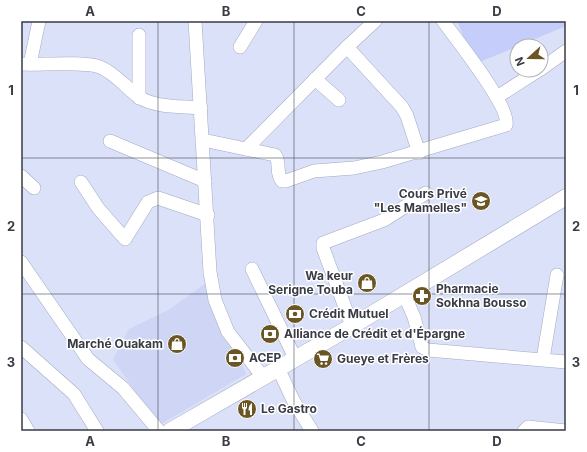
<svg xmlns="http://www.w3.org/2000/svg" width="587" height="452" viewBox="0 0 587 452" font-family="Inter,sans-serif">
	<rect width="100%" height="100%" fill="#dce1fa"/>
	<path fill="#cfd5f4" d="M206 283 246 374 158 426 113 359 129 329 170 309Z"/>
	<path fill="#c5cdfa" d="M457 21H566V26L475 64Z"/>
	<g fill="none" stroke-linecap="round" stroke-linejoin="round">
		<defs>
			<g id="minor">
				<path d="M195 21 210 272 215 300 228 332 263 377"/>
				<path d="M139 35V98"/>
				<path d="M240 47 256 21"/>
				<path d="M347 47 402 107 407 116 419 153"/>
				<path d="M21 64C40 65 85 61 100 67 115 73 126 88 139 97 155 108 182 106 201 108"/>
				<path d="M30 64 39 21"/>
				<path d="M541 69 566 51"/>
				<path d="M315 79 339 100"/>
				<path d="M497 97 539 70"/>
				<path d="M203 140 275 155C281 162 275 173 282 181H286L314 171 354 168 382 162 506 125C511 107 456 39 443 21"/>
				<path d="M110 141 205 181"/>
				<path d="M246 149 347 47 375 21"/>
				<path d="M21 176 34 188"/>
				<path d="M81 182 98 208 125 239 148 202 158 198 208 215"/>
				<path d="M21 262 88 359 123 388 159 431"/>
				<path d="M252 269 295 358"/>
				<path d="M404 294 414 317 422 347 428 350 566 362"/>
				<path d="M352 326 323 248V243L384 220 426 193"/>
				<path d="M21 347 74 394 97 431"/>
				<path d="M543 359 557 275"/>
				<path d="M278 368 293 400 312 431"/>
				<path d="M21 419 28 431"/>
				<path d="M524 431 528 427 566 431"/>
			</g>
			<path id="tertiary" d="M170 431 352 326 566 197"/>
		</defs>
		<use href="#minor" stroke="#a4a9c1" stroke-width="14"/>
		<use href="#tertiary" stroke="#a4a9c1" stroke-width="17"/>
		<use href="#minor" stroke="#fff" stroke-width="13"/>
		<use href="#tertiary" stroke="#fff" stroke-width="16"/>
	</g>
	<path fill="none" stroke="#393b45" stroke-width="1" stroke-opacity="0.55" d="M158 21V431M294 21V431M429 21V431M21 158H566M21 294H566"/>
	<defs>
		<symbol id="school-disc" viewBox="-11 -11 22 22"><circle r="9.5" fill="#6a5524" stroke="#fff"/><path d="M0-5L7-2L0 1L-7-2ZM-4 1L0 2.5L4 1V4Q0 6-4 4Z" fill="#fff"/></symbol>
		<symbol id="shop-disc" viewBox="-11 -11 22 22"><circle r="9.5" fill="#6a5524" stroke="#fff"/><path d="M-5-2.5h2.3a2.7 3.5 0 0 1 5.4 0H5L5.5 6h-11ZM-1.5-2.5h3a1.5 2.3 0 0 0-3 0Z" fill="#fff"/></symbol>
		<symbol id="pharmacy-disc" viewBox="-11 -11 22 22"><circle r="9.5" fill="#6a5524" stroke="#fff"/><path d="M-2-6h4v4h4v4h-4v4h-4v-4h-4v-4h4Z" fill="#fff"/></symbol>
		<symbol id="bank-disc" viewBox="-11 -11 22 22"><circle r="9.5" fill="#6a5524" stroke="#fff"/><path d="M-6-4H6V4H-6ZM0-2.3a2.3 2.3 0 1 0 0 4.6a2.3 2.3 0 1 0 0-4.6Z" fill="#fff"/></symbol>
		<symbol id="supermarket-disc" viewBox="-11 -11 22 22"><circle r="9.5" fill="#6a5524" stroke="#fff"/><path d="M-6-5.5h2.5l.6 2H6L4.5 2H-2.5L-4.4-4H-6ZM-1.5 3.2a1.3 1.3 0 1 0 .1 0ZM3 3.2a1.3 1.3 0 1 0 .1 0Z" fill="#fff"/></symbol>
		<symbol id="restaurant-disc" viewBox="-11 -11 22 22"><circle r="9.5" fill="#6a5524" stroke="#fff"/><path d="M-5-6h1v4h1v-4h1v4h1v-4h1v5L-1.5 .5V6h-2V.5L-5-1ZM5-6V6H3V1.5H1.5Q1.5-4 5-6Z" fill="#fff"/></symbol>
	</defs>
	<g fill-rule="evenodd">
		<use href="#school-disc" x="470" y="190" width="22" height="22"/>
		<use href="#shop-disc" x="356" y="272" width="22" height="22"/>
		<use href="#pharmacy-disc" x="411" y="285" width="22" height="22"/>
		<use href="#bank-disc" x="284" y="303" width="22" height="22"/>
		<use href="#bank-disc" x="259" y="323" width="22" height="22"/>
		<use href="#shop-disc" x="166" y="333" width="22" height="22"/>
		<use href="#bank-disc" x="224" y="347" width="22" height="22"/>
		<use href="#supermarket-disc" x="312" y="348" width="22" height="22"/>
		<use href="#restaurant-disc" x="236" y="398" width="22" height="22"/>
	</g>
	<g text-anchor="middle" stroke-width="3" stroke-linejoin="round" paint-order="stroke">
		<g font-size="12" font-weight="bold" fill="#393b45" stroke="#fff" text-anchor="start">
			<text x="467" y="198" text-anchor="end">Cours Privé<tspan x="467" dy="14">"Les Mamelles"</tspan></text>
			<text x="353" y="280" text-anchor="end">Wa keur<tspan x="353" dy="14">Serigne Touba</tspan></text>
			<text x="436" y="293">Pharmacie<tspan x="436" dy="14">Sokhna Bousso</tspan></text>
			<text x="309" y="318">Crédit Mutuel</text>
			<text x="284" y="338">Alliance de Crédit et d'Épargne</text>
			<text x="163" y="348" text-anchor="end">Marché Ouakam</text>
			<text x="249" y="362">ACEP</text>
			<text x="337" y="363">Gueye et Frères</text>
			<text x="261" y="413">Le Gastro</text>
		</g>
	</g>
	<rect width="587" height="452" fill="none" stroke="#ffffff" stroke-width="44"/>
	<g transform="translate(529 58) rotate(249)"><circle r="19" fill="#ffffff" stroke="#b0b1b5"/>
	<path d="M0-3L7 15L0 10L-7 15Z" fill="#6a5524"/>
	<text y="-6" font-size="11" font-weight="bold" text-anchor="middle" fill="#393b45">N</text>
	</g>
	<rect x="22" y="22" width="543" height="408" fill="none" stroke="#393b45" stroke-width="1.5"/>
	<g font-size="13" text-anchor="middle" font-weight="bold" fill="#393b45">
		<text x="90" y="16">A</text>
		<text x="226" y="16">B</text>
		<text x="361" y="16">C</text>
		<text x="497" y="16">D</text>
		<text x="11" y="95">1</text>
		<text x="576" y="95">1</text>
		<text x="11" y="231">2</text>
		<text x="576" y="231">2</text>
		<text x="11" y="367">3</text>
		<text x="576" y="367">3</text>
		<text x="90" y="446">A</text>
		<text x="226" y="446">B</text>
		<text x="361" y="446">C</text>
		<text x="497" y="446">D</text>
	</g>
</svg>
